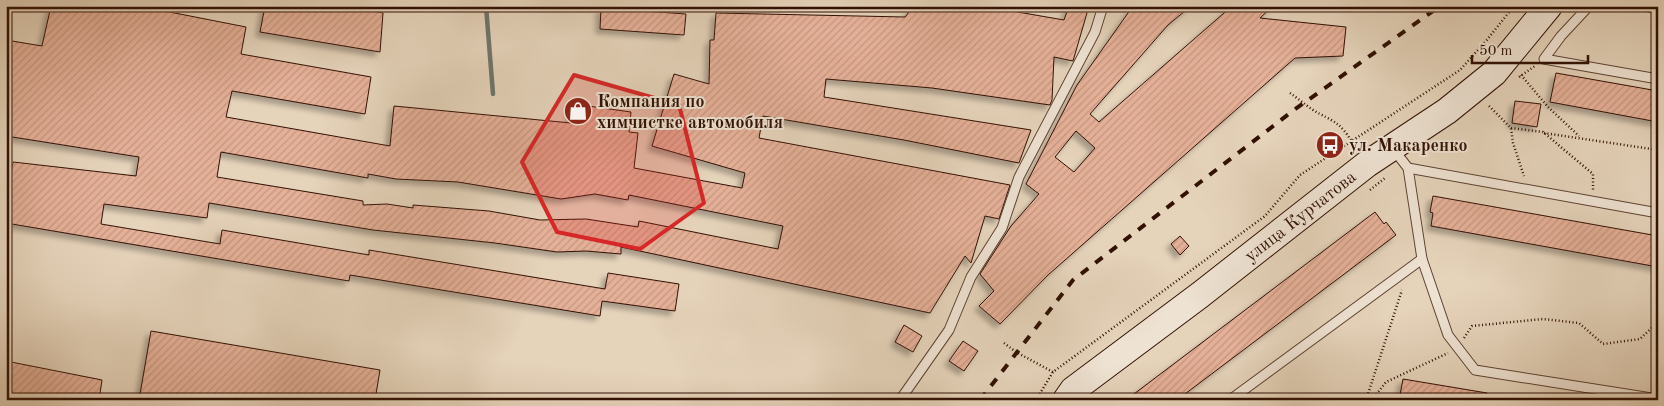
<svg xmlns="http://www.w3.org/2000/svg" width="1664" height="406" viewBox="0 0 1664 406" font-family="'Old Standard TT',serif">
	<defs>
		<pattern id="building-hatch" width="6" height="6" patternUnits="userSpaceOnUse" patternTransform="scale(1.25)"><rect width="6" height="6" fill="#e5b098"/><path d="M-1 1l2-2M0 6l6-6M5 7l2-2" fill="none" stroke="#c59681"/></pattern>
		<filter id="shadow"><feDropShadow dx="-4.5" dy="4.5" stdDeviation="2.5" flood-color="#0004"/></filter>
	</defs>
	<rect width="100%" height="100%" fill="#e5d3ba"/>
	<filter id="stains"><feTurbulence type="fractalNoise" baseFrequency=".004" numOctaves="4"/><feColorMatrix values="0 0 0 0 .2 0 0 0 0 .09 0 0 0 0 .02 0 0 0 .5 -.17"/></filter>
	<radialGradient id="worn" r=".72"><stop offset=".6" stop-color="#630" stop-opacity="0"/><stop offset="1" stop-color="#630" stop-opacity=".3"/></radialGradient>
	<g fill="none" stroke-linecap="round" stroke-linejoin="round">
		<path stroke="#6e756c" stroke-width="4.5" d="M486 6 493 94"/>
	</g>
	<g fill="url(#building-hatch)" stroke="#321104" fill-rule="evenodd" filter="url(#shadow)">
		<path d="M51 6H139L246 27 241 54 371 77 365 114 232 91 226 117 390 146 394 106 571 123V104L588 106 631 112 629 132 638 133 634 168 742 188 745 173 652 146 674 74 709 84 710 40H714L716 13 905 17 913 7 983 6 1064 20 1069 6H1089L1073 61 1054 57 1052 100 1050 105 932 88 826 79 824 97 1031 130 1019 163 904 140 763 116 759 138 1010 185 999 219 985 216 971 263 965 256 930 313 621 247V254L586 251 557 252 495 243 373 230 209 203 207 218 104 204 101 224 220 244 222 230 369 255V250L605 289 608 273 679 284 675 311 602 301 600 316 350 275 349 281 6 223V207L13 162 136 176 139 157 6 136V40L42 46ZM221 152 368 178V174L396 179 458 182 561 199 595 194 628 200 629 195 783 226 778 249 639 221 638 227 586 219 540 220 489 211 413 205V208L387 204 363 205V201L217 177Z"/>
		<path d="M265 6H345L383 13 380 52 260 32Z"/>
		<path d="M1133 6H1191L1168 25 1090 114 1099 122 1232 6H1273L1260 18 1346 27 1343 56 1295 58 1048 275 1000 324 979 306 994 291 980 274 1011 226 1039 194 1026 184 1077 85ZM1076 131 1095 148 1074 172 1055 157Z"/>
		<path d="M601 8 686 14 684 35 600 29Z"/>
		<path d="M1556 73 1658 91V122L1550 102Z"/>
		<path d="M1515 101 1541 104 1537 127 1512 123Z"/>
		<path d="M1433 196 1658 236V267L1431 226 1433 213 1430 212Z"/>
		<path d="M1375 212 1384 224 1386 222 1396 235 1177 400H1126Z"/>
		<path d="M1180 236 1189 246 1180 255 1171 244Z"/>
		<path d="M904 325 922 336 913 352 895 342Z"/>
		<path d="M151 331 380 370 375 400H139Z"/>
		<path d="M963 341 978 351 964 371 949 361Z"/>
		<path d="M6 361 102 380 99 400H6Z"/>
		<path d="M1403 379 1487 393V400H1402L1403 395H1400Z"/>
	</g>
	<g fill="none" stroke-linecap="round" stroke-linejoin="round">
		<defs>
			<g id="lane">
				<path d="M1589 6 1561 36 1544 59 1658 79"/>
				<path d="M1644 6 1658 9"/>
				<path d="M1394 150 1408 168 1422 259 1448 335 1475 370 1658 399"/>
				<path d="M1408 168 1658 213"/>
				<path d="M900 400 949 330 971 277 1002 228 1019 177 1095 32 1103 6"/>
				<path d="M1230 400 1422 259"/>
			</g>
			<path id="secondary" d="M1066 400 1073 390 1200 295 1367 164 1447 111 1494 73 1549 6"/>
		</defs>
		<use href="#lane" stroke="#5f4232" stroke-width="11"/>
		<use href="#secondary" stroke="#321104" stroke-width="28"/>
		<g stroke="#321104" stroke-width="2.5" stroke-dasharray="1 2.5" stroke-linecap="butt">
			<path d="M1521 75 1548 107 1579 136"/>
			<path d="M1519 77 1535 66"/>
			<path d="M1290 93C1300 100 1310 109 1320 114 1337 123 1340 124 1351 140"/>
			<path d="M1489 106 1511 128 1513 143 1524 176"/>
			<path d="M1511 128 1543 132 1593 174V191"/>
			<path d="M1544 133 1658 150"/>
			<path d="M1370 190 1385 178"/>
			<path d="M1464 338 1472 326 1543 319 1579 323 1603 344 1640 339 1658 322"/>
			<path d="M1004 343 1016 352 1053 372"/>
			<path d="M1036 400 1053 372 1265 216 1300 175 1460 70 1486 41 1514 6"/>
			<path d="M1366 400 1402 290"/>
			<path d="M1372 400 1386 382 1448 353"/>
		</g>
		<use href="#lane" stroke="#eee2d2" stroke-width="9"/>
		<use href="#secondary" stroke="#eee2d2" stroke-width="26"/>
		<path stroke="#321104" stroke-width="4" stroke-dasharray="9 9" stroke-linecap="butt" d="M980 400 1073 280 1294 110 1440 6"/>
	</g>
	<path fill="#d62828" fill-opacity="0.2" stroke="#d62828" stroke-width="4" stroke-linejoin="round" d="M574 75 679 105 704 203 640 249 557 232 522 162Z"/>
	<defs>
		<symbol id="shop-disc" viewBox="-11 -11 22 22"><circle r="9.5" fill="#8f2418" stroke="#eee2d2"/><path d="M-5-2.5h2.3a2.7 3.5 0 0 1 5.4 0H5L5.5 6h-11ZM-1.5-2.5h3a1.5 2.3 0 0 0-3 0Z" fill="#fff"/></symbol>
		<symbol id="bus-disc" viewBox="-11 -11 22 22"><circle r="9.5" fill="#8f2418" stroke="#eee2d2"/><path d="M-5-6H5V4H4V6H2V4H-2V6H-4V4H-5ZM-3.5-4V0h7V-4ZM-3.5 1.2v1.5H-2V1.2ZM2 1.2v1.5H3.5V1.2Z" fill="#fff"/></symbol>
	</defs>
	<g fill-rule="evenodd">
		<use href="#shop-disc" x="562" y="95" width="32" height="32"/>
		<use href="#bus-disc" x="1314" y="129" width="32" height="32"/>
	</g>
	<g text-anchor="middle" stroke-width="4" stroke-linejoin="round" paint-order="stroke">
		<g font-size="18" font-weight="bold" fill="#321104" stroke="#eee2d2" text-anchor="start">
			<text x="597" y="107">Компания по<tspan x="597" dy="21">химчистке автомобиля</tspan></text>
			<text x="1349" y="151">ул. Макаренко</text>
		</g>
		<g font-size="18" fill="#321104" stroke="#eee2d2">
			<text transform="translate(1300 216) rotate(-38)" y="6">улица Курчатова</text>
		</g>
	</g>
	<rect width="1664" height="406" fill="none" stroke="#e5d3ba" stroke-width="25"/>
	<rect x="8" y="8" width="1649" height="391" fill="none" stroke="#321104" stroke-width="2.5"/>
	<rect x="12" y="12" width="1639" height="381" fill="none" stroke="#321104"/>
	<path d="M1472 55v8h116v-8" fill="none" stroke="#321104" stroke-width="2.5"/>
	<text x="1479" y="55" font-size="15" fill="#321104" stroke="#eee2d2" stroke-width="4" paint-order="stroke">50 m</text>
	<rect width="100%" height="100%" filter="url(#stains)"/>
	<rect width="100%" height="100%" fill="url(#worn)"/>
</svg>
